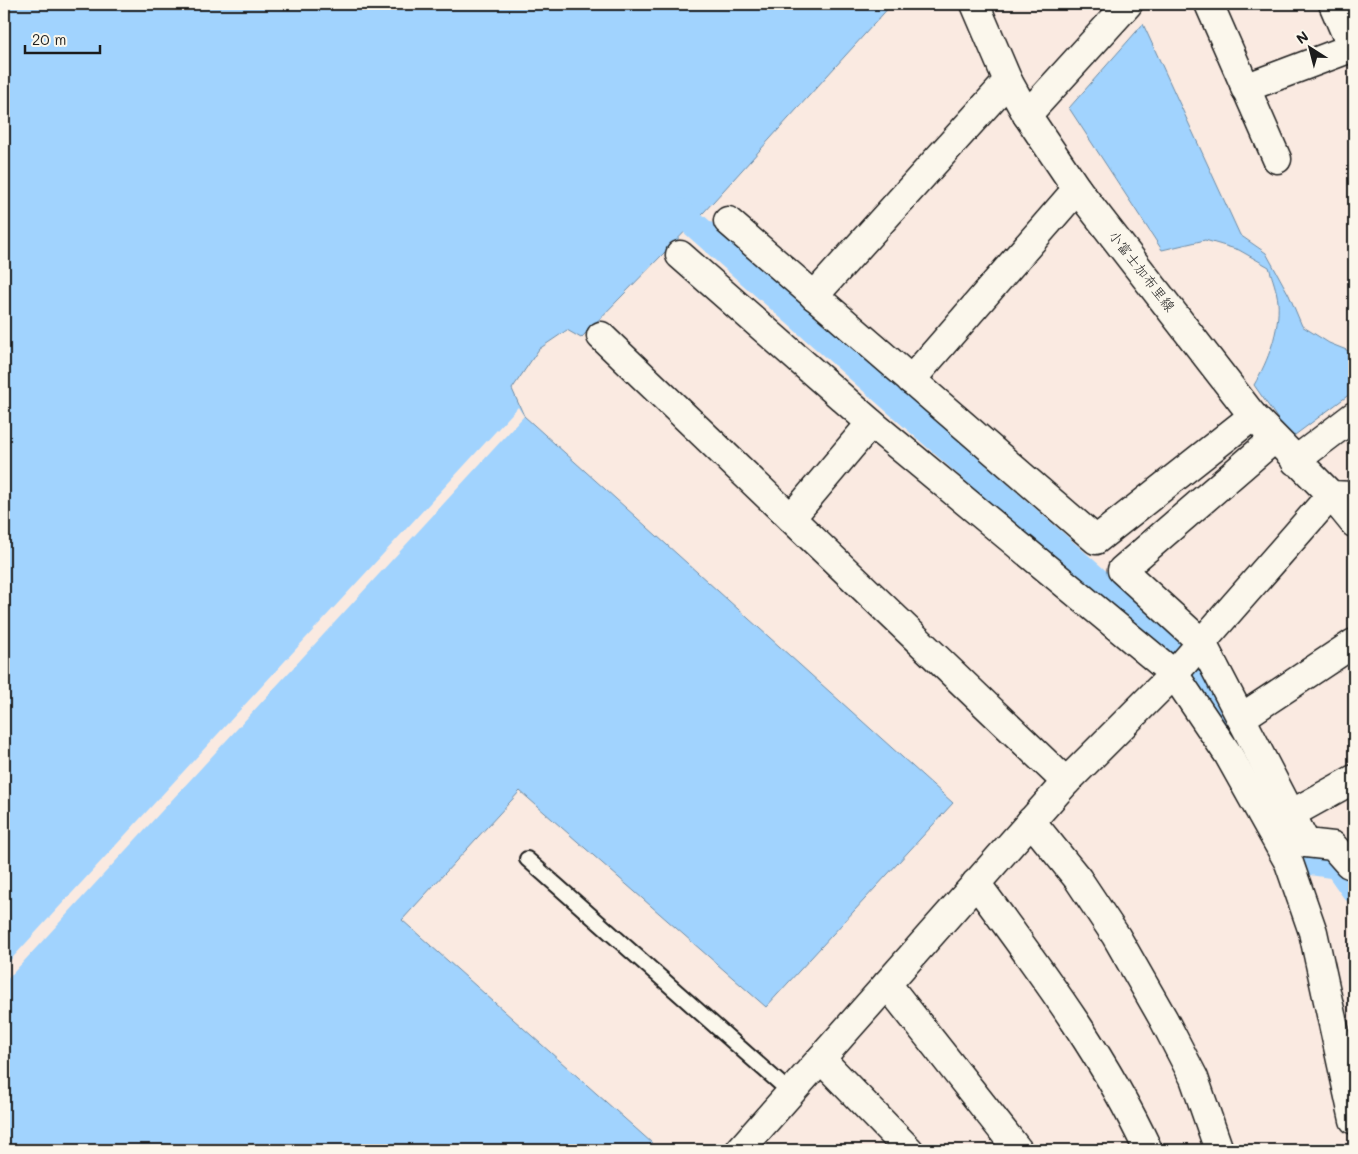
<svg xmlns="http://www.w3.org/2000/svg" width="1358" height="1154" viewBox="0 0 1358 1154" font-family="Mali,'Klee One',sans-serif">
	<rect width="100%" height="100%" fill="#faeae1"/>
	<filter id="ink" filterUnits="userSpaceOnUse"><feTurbulence type="fractalNoise" baseFrequency=".02" numOctaves="2"/><feDisplacementMap in="SourceGraphic" scale="10" xChannelSelector="R" yChannelSelector="G"/><feConvolveMatrix kernelMatrix="1 2 1 2 8 2 1 2 1" color-interpolation-filters="sRGB"/></filter>
	<g filter="url(#ink)">
		<g fill="#a1d3fe" stroke="#6c8aa4">
			<path d="M4 4H892L704 212 581 338 567 330 539 349 512 389 524 416 953 803 766 1007 520 791 402 920 652 1143 645 1150H4Z"/>
			<path d="M1143 24 1240 235 1266 253 1289 295 1302 326 1329 343 1354 353V391L1291 438 1254 385C1268 361 1280 330 1278 302 1277 290 1272 278 1269 267L1239 250 1205 240 1162 250 1069 108Z"/>
		</g>
		<path fill="#faeae1" d="M518 407 524 416 4 983V967Z"/>
		<g fill="none" stroke-linecap="round" stroke-linejoin="round">
			<g stroke="#a1d3fe" stroke-width="26">
				<path d="M679 211 1200 671 1253 770"/>
				<path d="M1286 830 1303 861 1337 866 1354 890"/>
			</g>
			<defs>
				<path id="lane" d="M527 859 791 1093"/>
				<g id="street">
					<path d="M1209 4 1277 159"/>
					<path d="M1333 4 1352 48"/>
					<path d="M1245 88 1354 47"/>
					<path d="M1027 115 1128 4"/>
					<path d="M728 221 1096 540 1253 416"/>
					<path d="M680 255 871 423 1174 674 1228 754 1289 863 1313 932 1354 1120"/>
					<path d="M814 296 1008 81"/>
					<path d="M601 336 1066 782"/>
					<path d="M911 380 1077 189"/>
					<path d="M1274 439 1122 570 1202 643 1306 843 1333 846 1349 864 1354 862"/>
					<path d="M1295 461 1354 416"/>
					<path d="M791 518 871 423"/>
					<path d="M1241 718 1354 643"/>
					<path d="M1291 814 1354 779"/>
					<path d="M1031 821 1078 879 1116 936 1164 1020 1194 1078 1219 1150"/>
					<path d="M976 883C1039 969 1103 1053 1148 1150"/>
					<path d="M887 984 1018 1150"/>
					<path d="M821 1059 909 1150"/>
					<path d="M740 1150 1066 782 1174 674 1331 495 1354 523"/>
				</g>
				<path id="secondary" d="M975 4 1008 81 1027 115 1077 189 1253 416 1331 495 1354 496"/>
			</defs>
			<use href="#lane" stroke="#1c1c1c" stroke-width="18"/>
			<use href="#street" stroke="#1c1c1c" stroke-width="31"/>
			<use href="#secondary" stroke="#1c1c1c" stroke-width="31"/>
			<use href="#lane" stroke="#fbf7ec" stroke-width="14"/>
			<use href="#street" stroke="#fbf7ec" stroke-width="28"/>
			<use href="#secondary" stroke="#fbf7ec" stroke-width="28"/>
		</g>
	</g>
	<g text-anchor="middle" stroke-width="5" stroke-linejoin="round" paint-order="stroke">
		<g font-size="14" fill="#1c1c1c" stroke="#fbf7ec">
			<text transform="translate(1142 271) rotate(52)" y="5">小富士加布里線</text>
		</g>
	</g>
	<rect width="1358" height="1154" fill="none" stroke="#fbf7ec" stroke-width="20"/>
	<rect x="10" y="10" width="1338" height="1134" fill="none" stroke="#1c1c1c" stroke-width="2" filter="url(#ink)"/>
	<g transform="translate(1310 48) rotate(324)" stroke="#fbf7ec" stroke-width="4" paint-order="stroke">
	<path d="M0-4L9 19L0 12L-9 19Z" fill="#1c1c1c"/>
	<text y="-8" font-size="14" font-weight="bold" text-anchor="middle" fill="#1c1c1c">N</text>
	</g>
	<path d="M25 45v8h75v-8" fill="none" stroke="#1c1c1c" stroke-width="2.5"/>
	<text x="32" y="45" font-size="15" fill="#1c1c1c" stroke="#fbf7ec" stroke-width="4" paint-order="stroke">20 m</text>
</svg>
